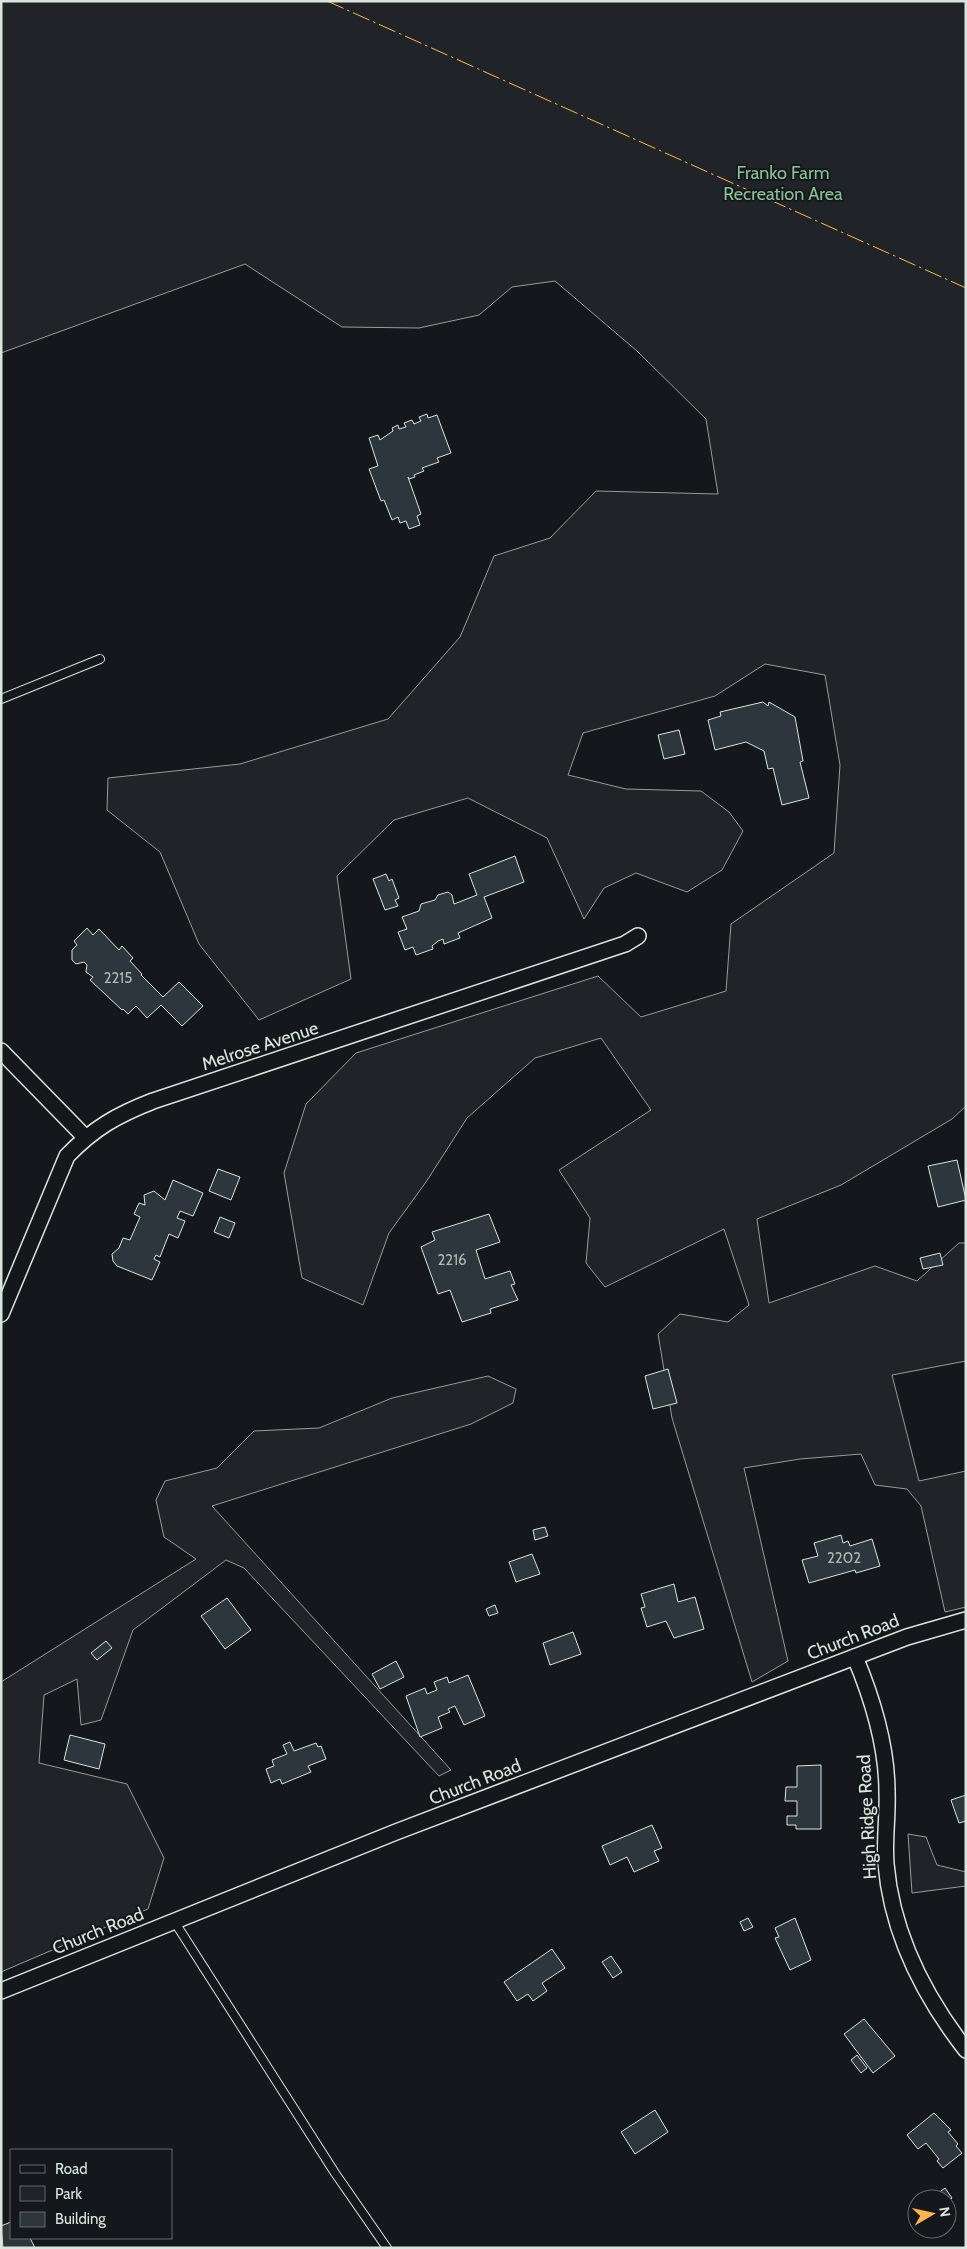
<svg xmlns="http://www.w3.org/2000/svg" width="967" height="2249" viewBox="0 0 967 2249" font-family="Cabin,sans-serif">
	<rect width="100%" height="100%" fill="#14181c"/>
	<g fill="#202428" stroke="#939e99">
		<path d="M1 1H966V1106L952 1119 841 1185 757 1219 769 1303 875 1266 917 1281 959 1243H966V1361L892 1375 919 1481 966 1471V1607L945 1612 921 1506 907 1489 875 1485 861 1454 800 1459 744 1468 788 1661 752 1682 672 1418 658 1334 680 1314 728 1322 749 1305 724 1229 605 1287 586 1263 590 1218 559 1170 651 1110 601 1038 535 1058 467 1118 426 1182 389 1233 363 1305 302 1278 284 1173 306 1104 356 1053 598 976 641 1017 726 991 731 924 834 853 840 765 825 675 765 664 715 696 583 733 568 775 626 789 701 791 729 812 743 831 722 870 687 892 636 873 604 888 584 919 547 838 468 798 394 820 337 876 351 979 259 1020 199 944 160 852 107 810 108 778 240 764 388 719 460 637 494 556 550 538 596 491 718 494 706 419 637 351 555 281 512 287 479 315 419 328 342 327 245 264 1 353Z"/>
		<path d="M488 1376 516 1389 513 1403 471 1424 212 1506 451 1770 439 1776 244 1568 226 1560 133 1630 101 1720 81 1725 77 1679 44 1695 39 1763 127 1784 164 1858 148 1909 1 1972V1682L196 1559 164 1537 156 1500 165 1481 217 1468 254 1431 319 1428 392 1398Z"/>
		<path d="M908 1834 926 1837 937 1865 966 1872V1886L912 1893Z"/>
	</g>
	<g fill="#2c363c" stroke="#d8e6dc">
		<path d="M427 414 428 418 437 415 451 453 437 458 439 462 422 468 424 471 414 475 415 477 409 479 408 477 421 514 417 516 420 525 409 529 406 521 400 523 398 517 392 520 384 500 381 501 369 469 378 466 369 438 378 435 380 440 393 431 392 428 398 425 399 429 406 427 404 423 412 420 414 424 421 421 419 417Z"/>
		<path d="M763 702 768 706 769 702 795 717 803 761 800 762 809 798 782 805 773 768 768 769 764 751 746 742 715 750 708 720 721 716 720 712Z"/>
		<path d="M679 730 685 754 664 759 658 735Z"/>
		<path d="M515 856 524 882 484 897 492 918 458 933 460 938 444 944 443 939 438 941 432 946 433 949 416 955 413 947 405 950 398 932 407 929 402 917 419 911 421 904 435 900 438 895 448 892 452 895 454 904 477 895 469 874Z"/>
		<path d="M386 874 389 881 392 879 399 898 395 900 398 906 385 910 373 879Z"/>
		<path d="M87 928 93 935 99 929 119 950 122 946 133 958 130 961 142 974 141 975 163 997 179 982 203 1006 182 1026 161 1005 147 1018 136 1006 128 1014 123 1009 122 1010 90 980 93 977 86 972 87 965 84 962 76 964 72 960V950L77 945 74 941Z"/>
		<path d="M957 1160 966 1200 938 1207 928 1166Z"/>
		<path d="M218 1169 240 1177 231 1200 209 1191Z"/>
		<path d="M173 1180 203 1193 193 1216 180 1211 177 1218 185 1221 178 1238 169 1234 160 1257 156 1255 154 1259 160 1262 152 1280 117 1266 113 1261 112 1254 119 1248 123 1238 130 1240 140 1217 134 1214 139 1203 145 1205 144 1195 154 1191 165 1200Z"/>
		<path d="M489 1214 500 1242 476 1250 485 1279 510 1271 515 1284 511 1285 518 1300 490 1309 491 1313 462 1322 450 1290 438 1294 421 1247 435 1240 432 1232Z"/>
		<path d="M220 1217 235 1223 229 1238 214 1232Z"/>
		<path d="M940 1253 943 1265 923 1269 920 1258Z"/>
		<path d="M668 1369 677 1403 653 1409 645 1376Z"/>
		<path d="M545 1527 548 1536 535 1540 533 1530Z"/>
		<path d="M841 1535 843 1543 848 1541 850 1546 872 1539 880 1566 856 1573 855 1570 809 1583 802 1560 818 1556 814 1543Z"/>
		<path d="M532 1554 540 1574 516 1582 509 1562Z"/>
		<path d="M674 1584 678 1602 695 1597 704 1629 674 1638 666 1621 647 1627 641 1608 645 1607 641 1594Z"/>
		<path d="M227 1598 251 1630 225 1649 201 1616Z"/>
		<path d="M495 1605 498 1613 489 1616 486 1609Z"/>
		<path d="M573 1632 581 1654 550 1665 543 1643Z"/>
		<path d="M106 1641 112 1648 97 1660 91 1653Z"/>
		<path d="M396 1661 404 1677 380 1689 372 1674Z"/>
		<path d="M468 1675 485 1716 464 1725 455 1706 448 1709 450 1712 438 1717 442 1728 420 1737 406 1696 425 1688 427 1694 437 1690 434 1682 447 1677 449 1683Z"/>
		<path d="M70 1735 105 1744 99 1769 64 1760Z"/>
		<path d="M290 1742 294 1751 316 1743 318 1747 321 1746 326 1759 308 1766 311 1772 282 1784 280 1779 271 1783 266 1769 274 1766 272 1760 287 1754 283 1745Z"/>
		<path d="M821 1765V1829H796V1825H787V1816H797V1801H785L786 1787H797V1766Z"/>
		<path d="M966 1795V1821L959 1823 951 1800Z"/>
		<path d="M652 1825 662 1848 654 1851 659 1861 634 1872 627 1857 610 1865 602 1846Z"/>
		<path d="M748 1918 753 1927 744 1931 740 1922Z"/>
		<path d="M795 1918 811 1960 790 1970 775 1938 779 1937 775 1928Z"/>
		<path d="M552 1949 565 1968 542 1983 547 1991 533 2001 528 1994 517 2001 504 1982Z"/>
		<path d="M611 1956 622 1972 613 1978 602 1962Z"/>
		<path d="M864 2019 895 2056 873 2073 844 2034Z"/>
		<path d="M857 2055 867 2068 861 2073 851 2060Z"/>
		<path d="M655 2110 668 2132 635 2154 621 2132Z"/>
		<path d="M934 2113 951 2130 948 2132 958 2144 956 2146 962 2153 943 2168 937 2161 939 2159 926 2143 918 2149 907 2135Z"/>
		<path d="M945 2188 952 2198 947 2203V2199H941L937 2194Z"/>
		<path d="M11 2222V2238H30L35 2248H3L1 2226Z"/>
	</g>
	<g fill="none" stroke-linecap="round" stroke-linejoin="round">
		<defs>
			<g id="lane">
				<path d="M1 699 100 659"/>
				<path d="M174 1921 335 2173 387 2248"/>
			</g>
			<g id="street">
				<path d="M1 1051 85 1137"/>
				<path d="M1 1314 67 1156C94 1128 117 1115 153 1101L625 944 638 936"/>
				<path d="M855 1657C873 1700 887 1745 887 1792 888 1816 884 1841 886 1864 892 1934 924 1996 966 2050"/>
				<path d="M1 1991 396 1832 907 1637 966 1620"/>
			</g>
		</defs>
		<use href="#lane" stroke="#d8e6dc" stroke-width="10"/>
		<use href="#street" stroke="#d8e6dc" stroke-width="18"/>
		<use href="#lane" stroke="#14181c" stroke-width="8"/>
		<use href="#street" stroke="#14181c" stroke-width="15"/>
		<path stroke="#ffb74d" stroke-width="1" stroke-dasharray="18 4 2.5 4" stroke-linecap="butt" d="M327 1 966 288"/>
	</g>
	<g text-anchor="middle" stroke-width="4" stroke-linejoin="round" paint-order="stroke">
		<g font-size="15" fill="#adbab4">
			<text x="118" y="983">2215</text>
			<text x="452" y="1265">2216</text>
			<text x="844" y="1563">2202</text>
		</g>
		<g font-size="18" fill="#8ac095" stroke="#14181c">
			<text x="783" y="179">Franko Farm<tspan x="783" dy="21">Recreation Area</tspan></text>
		</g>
		<g font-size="18" fill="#d8e6dc" stroke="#14181c">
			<text transform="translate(260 1046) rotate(-18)" y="6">Melrose Avenue</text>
			<text transform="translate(853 1637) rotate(-21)" y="6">Church Road</text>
			<text transform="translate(475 1782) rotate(-21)" y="6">Church Road</text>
			<text transform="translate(867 1817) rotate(-93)" y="6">High Ridge Road</text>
			<text transform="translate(98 1931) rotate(-22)" y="6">Church Road</text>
		</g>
	</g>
	<rect width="967" height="2249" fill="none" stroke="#d8e6dc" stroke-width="5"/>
	<rect x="10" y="2149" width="162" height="90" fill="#14181c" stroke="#626a69"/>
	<rect x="20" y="2165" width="25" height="8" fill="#14181c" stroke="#626a69"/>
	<text x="55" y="2174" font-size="15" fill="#d8e6dc">Road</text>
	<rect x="20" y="2186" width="25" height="15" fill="#202428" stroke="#626a69"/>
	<text x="55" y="2199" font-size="15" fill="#d8e6dc">Park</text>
	<rect x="20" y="2212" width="25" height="15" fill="#2c363c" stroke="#626a69"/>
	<text x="55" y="2224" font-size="15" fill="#d8e6dc">Building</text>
	<g transform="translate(932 2214) rotate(81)"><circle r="24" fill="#14181c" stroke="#626a69"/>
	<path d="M0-4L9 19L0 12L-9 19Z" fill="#ffb74d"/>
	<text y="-8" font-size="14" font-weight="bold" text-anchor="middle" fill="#d8e6dc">N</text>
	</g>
</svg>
